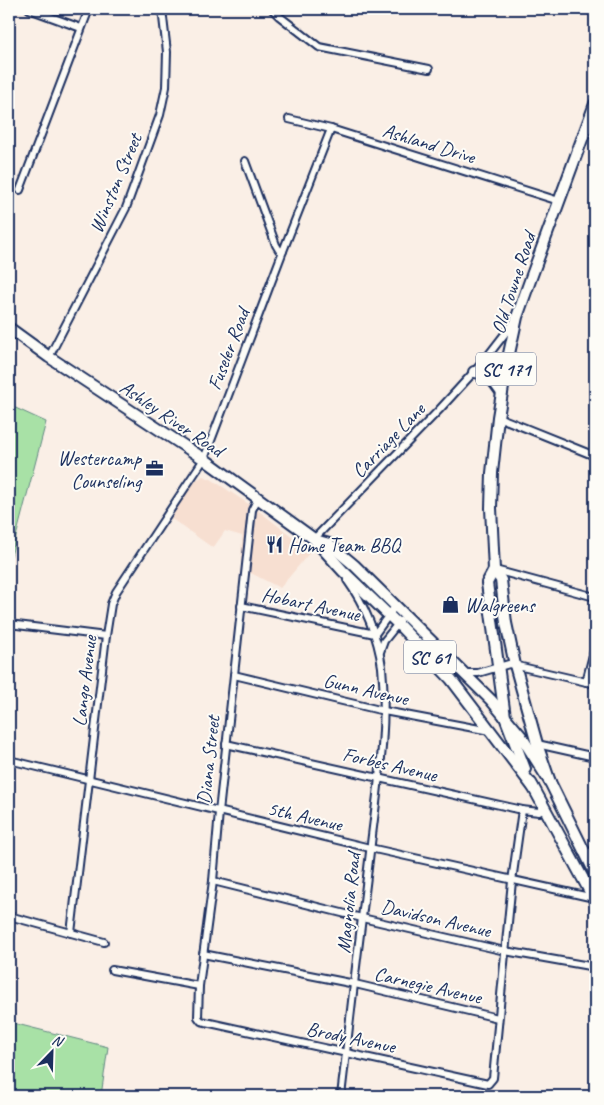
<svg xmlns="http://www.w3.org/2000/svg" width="604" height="1105" viewBox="0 0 604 1105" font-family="Caveat,sans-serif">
	<rect width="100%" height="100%" fill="#faefe6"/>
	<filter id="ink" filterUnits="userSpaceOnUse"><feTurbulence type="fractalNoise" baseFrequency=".02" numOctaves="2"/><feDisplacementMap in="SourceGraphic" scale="10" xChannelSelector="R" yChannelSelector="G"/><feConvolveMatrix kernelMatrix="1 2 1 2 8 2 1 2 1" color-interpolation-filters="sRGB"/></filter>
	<g filter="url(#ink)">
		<path fill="#f7dfd1" d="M203 476 211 479 256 509 311 551 280 588 241 568 242 536 225 531 213 548 169 517 196 480Z"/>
		<g fill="#a8e1a6" stroke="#628882">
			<path d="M9 405 46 422 11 556H9Z"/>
			<path d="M9 1022 108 1047 101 1096H9Z"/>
		</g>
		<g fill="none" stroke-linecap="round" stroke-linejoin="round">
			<defs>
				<g id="minor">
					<path d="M29 9 81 28"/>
					<path d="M272 9 279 16 319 47 429 69"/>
					<path d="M9 16 11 9"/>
					<path d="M289 119 331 129 559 201"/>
					<path d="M245 161 276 245 279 250 283 251"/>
					<path d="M20 190 89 9"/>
					<path d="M49 357 126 208 160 115 166 87 167 52 162 9"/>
					<path d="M483 362 514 322"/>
					<path d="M498 417 595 456"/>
					<path d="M258 498 252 510 219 812 213 881 199 986 198 1017 201 1021 488 1084 493 1078 512 881 522 810"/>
					<path d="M316 541 314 539 439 410 483 362 507 363"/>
					<path d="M495 570 595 597"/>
					<path d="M241 606 375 634"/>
					<path d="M9 624 106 636"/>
					<path d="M375 634 396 605"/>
					<path d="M380 652 384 641 400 621"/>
					<path d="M463 673H478L509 664 595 684"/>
					<path d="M234 675 384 711 490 731"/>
					<path d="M586 682 595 647"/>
					<path d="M226 744 522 810 539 812 545 808"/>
					<path d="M537 744 595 757"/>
					<path d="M9 760 370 848 594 898"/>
					<path d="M585 856 595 849"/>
					<path d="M213 881 362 918 505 951 595 967"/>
					<path d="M9 916 104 942"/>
					<path d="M71 933 106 636 111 604 116 592 204 459 283 251 331 129"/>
					<path d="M203 954 355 984 498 1018"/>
					<path d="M112 970 199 986"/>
					<path d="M341 1096C350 1015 360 933 370 852 377 791 388 729 382 667 378 637 365 605 347 580"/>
				</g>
				<g id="primary">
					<path d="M9 328 49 357 204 459 314 539 343 571 398 624 451 679 533 787"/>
					<path d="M474 372C490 373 493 381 502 393"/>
					<path d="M315 540 329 544 354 565 491 700 521 736 550 782"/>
					<path d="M494 570 491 508 492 473 498 417 507 363 517 317 532 275 595 104"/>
					<path d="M494 570 487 583 505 717 525 769"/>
					<path d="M494 570 501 580 506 623 515 665 537 744 550 782 595 873"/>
					<path d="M531 783 595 901"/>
				</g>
			</defs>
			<use href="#minor" stroke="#1b2f5e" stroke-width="10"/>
			<use href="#primary" stroke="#1b2f5e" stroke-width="14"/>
			<use href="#minor" stroke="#fdfcf7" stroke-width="6"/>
			<use href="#primary" stroke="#fdfcf7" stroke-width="10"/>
		</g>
	</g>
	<defs>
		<symbol id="office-bare" viewBox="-9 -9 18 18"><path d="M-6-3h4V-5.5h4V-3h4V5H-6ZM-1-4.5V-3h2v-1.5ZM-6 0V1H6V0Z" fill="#1b2f5e" stroke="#fdfcf7" stroke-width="2.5" paint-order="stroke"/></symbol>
		<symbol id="restaurant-bare" viewBox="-9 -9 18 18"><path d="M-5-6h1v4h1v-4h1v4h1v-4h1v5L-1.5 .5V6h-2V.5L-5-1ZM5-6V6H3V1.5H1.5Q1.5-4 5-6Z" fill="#1b2f5e" stroke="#fdfcf7" stroke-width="2.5" paint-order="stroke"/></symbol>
		<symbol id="shop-bare" viewBox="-9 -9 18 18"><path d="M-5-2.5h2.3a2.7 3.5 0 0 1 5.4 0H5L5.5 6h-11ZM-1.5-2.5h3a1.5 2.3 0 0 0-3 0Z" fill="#1b2f5e" stroke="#fdfcf7" stroke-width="2.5" paint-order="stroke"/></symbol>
	</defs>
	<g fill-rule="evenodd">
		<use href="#office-bare" x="142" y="456" width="25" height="25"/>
		<use href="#restaurant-bare" x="262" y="532" width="25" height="25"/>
		<use href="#shop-bare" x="438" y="592" width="25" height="25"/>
	</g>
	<g text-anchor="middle" stroke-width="4" stroke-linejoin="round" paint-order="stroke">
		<g fill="#fdfcf7" stroke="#5f6c8c" stroke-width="1">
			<rect x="476" y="352.5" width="60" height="33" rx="4"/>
			<rect x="404" y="640.5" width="52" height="33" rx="4"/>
		</g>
		<g font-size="19" font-weight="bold" fill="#1b2f5e">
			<text x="506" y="376">SC 171</text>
			<text x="430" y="664">SC 61</text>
		</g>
		<g font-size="20" fill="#1b2f5e" stroke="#fdfcf7">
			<text transform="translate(429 143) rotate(17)" y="7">Ashland Drive</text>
			<text transform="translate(115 183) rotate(-67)" y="7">Winston Street</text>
			<text transform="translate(513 283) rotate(-72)" y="7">Old Towne Road</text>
			<text transform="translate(228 349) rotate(-69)" y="7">Fuseler Road</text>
			<text transform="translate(172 418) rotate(34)" y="7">Ashley River Road</text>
			<text transform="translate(388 440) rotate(-46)" y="7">Carriage Lane</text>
			<text transform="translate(311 604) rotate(12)" y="7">Hobart Avenue</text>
			<text transform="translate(84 681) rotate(-83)" y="7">Lango Avenue</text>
			<text transform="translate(366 689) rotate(13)" y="7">Gunn Avenue</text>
			<text transform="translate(208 760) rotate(-84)" y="7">Diana Street</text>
			<text transform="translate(390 764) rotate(13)" y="7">Forbes Avenue</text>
			<text transform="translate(305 816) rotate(13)" y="7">5th Avenue</text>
			<text transform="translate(348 903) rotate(-84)" y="7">Magnolia Road</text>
			<text transform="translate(436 918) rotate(13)" y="7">Davidson Avenue</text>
			<text transform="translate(428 985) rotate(13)" y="7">Carnegie Avenue</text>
			<text transform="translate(351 1037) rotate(12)" y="7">Brody Avenue</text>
		</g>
		<g font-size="20" fill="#1b2f5e" stroke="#fdfcf7" text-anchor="start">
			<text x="141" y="465" text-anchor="end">Westercamp<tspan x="141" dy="23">Counseling</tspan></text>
			<text x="288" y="552">Home Team BBQ</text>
			<text x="465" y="612">Walgreens</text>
		</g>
	</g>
	<rect width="604" height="1105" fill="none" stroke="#fdfcf7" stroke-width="30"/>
	<rect x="15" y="15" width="574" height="1075" fill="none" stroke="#1b2f5e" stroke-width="2" filter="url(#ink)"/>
	<g transform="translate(52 1052) rotate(23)" stroke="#fdfcf7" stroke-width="4" paint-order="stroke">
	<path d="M0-4L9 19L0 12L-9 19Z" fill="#1b2f5e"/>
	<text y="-8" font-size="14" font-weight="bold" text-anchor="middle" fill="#1b2f5e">N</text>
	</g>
</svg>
